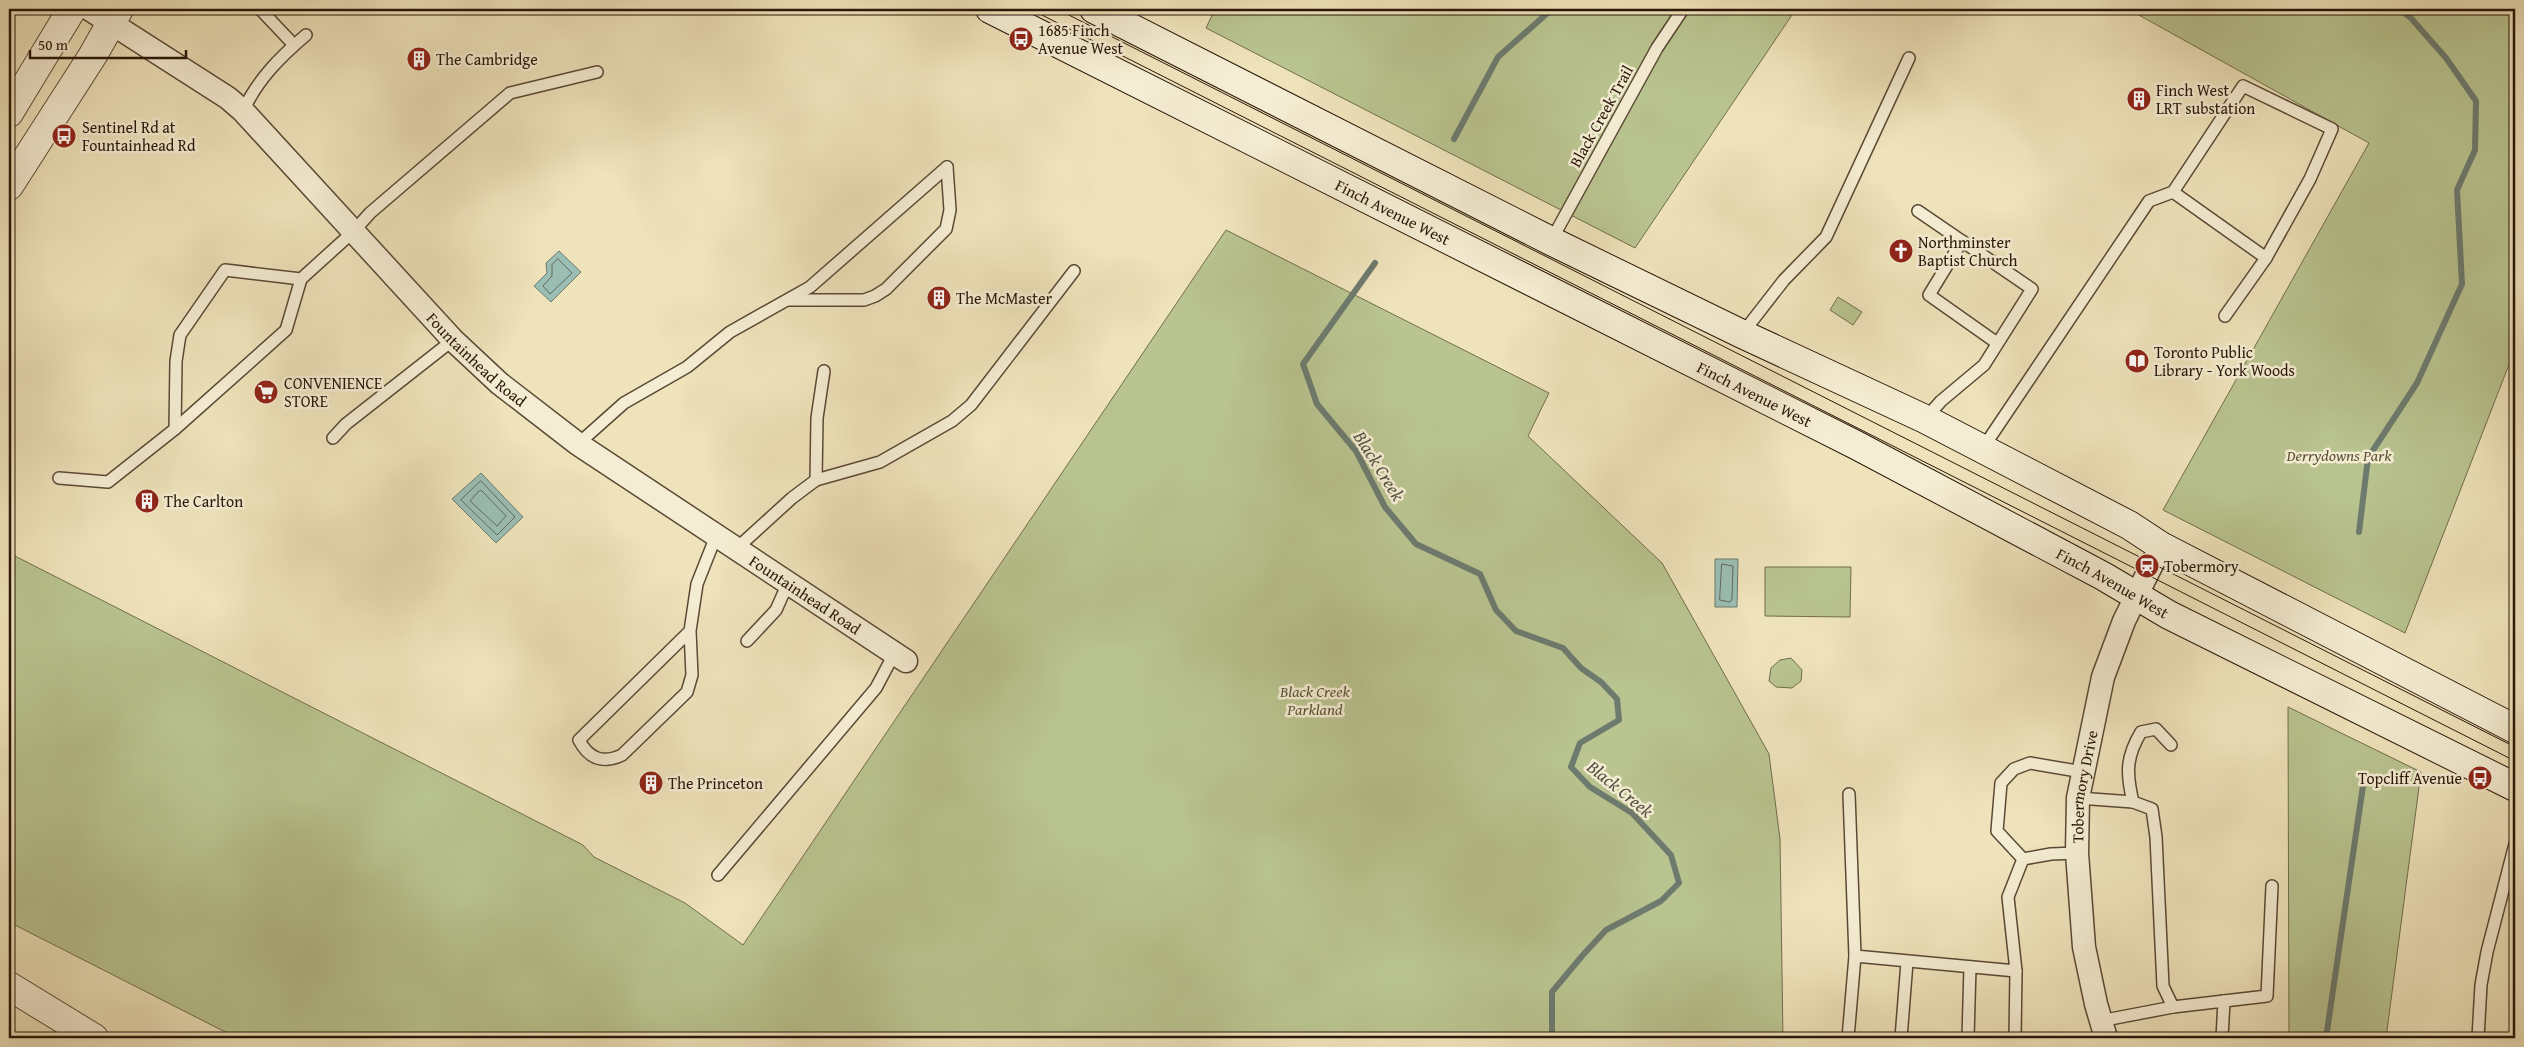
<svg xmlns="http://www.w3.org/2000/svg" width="2524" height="1047" viewBox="0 0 2524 1047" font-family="'Gentium Book Plus',serif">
	<rect width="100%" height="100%" fill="#efe3bb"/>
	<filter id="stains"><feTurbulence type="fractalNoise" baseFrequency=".004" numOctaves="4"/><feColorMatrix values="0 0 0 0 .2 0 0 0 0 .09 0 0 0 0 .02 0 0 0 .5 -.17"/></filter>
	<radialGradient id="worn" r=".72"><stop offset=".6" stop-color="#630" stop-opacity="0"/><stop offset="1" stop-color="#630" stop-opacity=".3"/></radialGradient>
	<g fill="#b9c490" stroke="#716d4c">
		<path d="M1215 9H1796L1635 248 1206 28Z"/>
		<path d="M2128 9H2515V349L2405 633 2163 510 2369 143Z"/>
		<path d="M1226 230 1549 393 1528 436 1662 563 1769 754 1780 839 1783 1038H237L9 922V553L583 845 594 857 685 903 743 945Z"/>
		<path d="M1838 297 1862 312 1853 325 1830 310Z"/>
		<path d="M1765 567H1851L1850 617 1765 616Z"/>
		<path d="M1791 658 1802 670 1801 681 1792 688 1776 687 1769 681 1771 668 1780 660Z"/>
		<path d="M2288 707 2421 772 2386 1038H2289Z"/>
	</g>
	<g fill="#9abeb4" stroke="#6d7b6f">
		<path d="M559 251 581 272 551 302 534 286 547 273 546 263Z"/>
		<path d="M481 473 523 517 496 543 452 499Z"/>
		<path d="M1715 559H1738L1737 607H1715Z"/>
	</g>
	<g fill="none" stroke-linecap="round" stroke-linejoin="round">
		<g stroke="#626a5e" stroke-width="1">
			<path d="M558 259 572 273 550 294 543 286 552 276V265Z"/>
			<path d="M481 481 515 517 497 535 461 500Z"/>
			<path d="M482 491 506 516 497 526 470 501 479 491Z"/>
			<path d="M1722 564 1733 566 1732 599 1730 602 1720 600Z"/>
		</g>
		<g stroke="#6d7b6f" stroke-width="6">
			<path d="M1454 139 1498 57 1552 9"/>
			<path d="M1375 263 1303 364 1317 404 1356 451 1385 507 1416 544 1480 574 1496 610 1516 631 1563 648 1581 668 1601 682 1617 699 1619 720 1580 743 1571 767 1590 787 1632 813 1671 855 1679 883 1661 901 1606 930 1582 956 1552 992V1038"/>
			<path d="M2359 532 2368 458 2417 383 2462 284 2457 190 2475 150 2476 101 2446 58 2410 17 2399 9"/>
			<path d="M2326 1038 2363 786"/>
		</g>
		<defs>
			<g id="service">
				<path d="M260 9 294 45"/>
				<path d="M243 111C258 79 280 57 306 35"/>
				<path d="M2173 192 2266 258 2225 316"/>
				<path d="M1918 211 2032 289 1984 365 1941 401 1925 419"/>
				<path d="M1551 241 1657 48 1683 9"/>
				<path d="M1962 241 1929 295 1997 343"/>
				<path d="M788 300H864L875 296 886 289 946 229 950 210 947 167"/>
				<path d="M1742 334 1784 280 1826 237 1909 58"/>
				<path d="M175 429 286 330 301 279"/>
				<path d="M333 438 346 424 453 340"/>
				<path d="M578 444 624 403 687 367 730 332 810 287 947 167"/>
				<path d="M1983 448 2149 201 2173 192 2243 86 2332 129 2310 179 2266 258"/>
				<path d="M59 478 108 482 175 429 176 361 180 335 225 270 301 279 354 231 370 213 510 93 597 72"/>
				<path d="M816 480 817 418 824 371"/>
				<path d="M736 549 792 498 816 480 880 462 952 421 971 405 1074 271"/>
				<path d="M690 631 692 675 687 692 622 755C603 764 589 759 579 740L690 631 697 584 716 536"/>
				<path d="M747 641 776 610 788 583"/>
				<path d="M2171 745 2156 729 2141 732C2126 757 2126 773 2133 802L2152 809 2156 837 2163 986 2173 1007"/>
				<path d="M1849 794 1855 956"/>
				<path d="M2078 798 2133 802"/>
				<path d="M2023 859 1997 831 2001 783 2014 769 2030 763 2083 772"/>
				<path d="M718 875 876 688 894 654"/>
				<path d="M2224 1001 2267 996 2272 886"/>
				<path d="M2100 1021 2173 1007 2224 1001 2222 1038"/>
				<path d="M1848 1038 1855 956 2016 971"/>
				<path d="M1901 1038 1907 962"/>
				<path d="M1968 1038 1970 967"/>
				<path d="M2015 1038 2016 971 2008 897 2023 859 2051 854 2077 853"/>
				<path d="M2478 1038 2481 985 2487 952 2515 844"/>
			</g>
			<g id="minor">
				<path id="s1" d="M89 9 228 98 243 111 453 340 499 383 578 444 906 661"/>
				<path id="s2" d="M2106 1038 2096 1004 2084 947 2077 853 2078 798 2103 677 2124 621 2161 546"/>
			</g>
			<g id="tertiary">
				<path d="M9 113 72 9"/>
				<path d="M9 186 93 55 119 9"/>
				<path d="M9 986 94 1038"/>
			</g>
			<g id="secondary">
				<path id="s3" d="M990 9 1856 445 2103 576 2169 615 2515 787"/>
				<path d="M1094 9 1551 241 1742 334 1925 419 2129 525 2161 546 2515 729"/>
			</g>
		</defs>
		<use href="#service" stroke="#5a4935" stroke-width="14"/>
		<use href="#minor" stroke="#5a4935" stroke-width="25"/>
		<use href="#tertiary" stroke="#5a4935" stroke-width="30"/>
		<use href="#secondary" stroke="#291608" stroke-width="30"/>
		<use href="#service" stroke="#f5edd3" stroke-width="11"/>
		<use href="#minor" stroke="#f5edd3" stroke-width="22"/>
		<use href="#tertiary" stroke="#f5edd3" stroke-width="28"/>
		<use href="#secondary" stroke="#f5edd3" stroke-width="28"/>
		<g stroke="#291608" stroke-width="1">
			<path d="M1030 9 2515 761"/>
			<path d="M1057 9 2515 747"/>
		</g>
	</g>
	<defs>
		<symbol id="bus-disc" viewBox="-11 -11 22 22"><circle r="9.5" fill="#8f2418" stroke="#f5edd3"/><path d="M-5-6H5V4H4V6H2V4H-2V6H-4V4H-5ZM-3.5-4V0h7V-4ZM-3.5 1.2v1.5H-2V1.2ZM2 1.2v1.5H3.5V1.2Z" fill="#fff"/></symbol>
		<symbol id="building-disc" viewBox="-11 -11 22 22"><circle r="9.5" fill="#8f2418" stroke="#f5edd3"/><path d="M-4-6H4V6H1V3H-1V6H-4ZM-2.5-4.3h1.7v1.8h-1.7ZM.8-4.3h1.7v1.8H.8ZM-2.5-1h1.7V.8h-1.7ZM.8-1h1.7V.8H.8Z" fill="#fff"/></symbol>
		<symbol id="church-disc" viewBox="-11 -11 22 22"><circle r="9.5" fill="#8f2418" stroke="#f5edd3"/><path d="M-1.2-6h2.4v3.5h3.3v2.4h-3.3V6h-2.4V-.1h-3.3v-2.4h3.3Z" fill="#fff"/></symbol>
		<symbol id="library-disc" viewBox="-11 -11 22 22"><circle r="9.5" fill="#8f2418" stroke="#f5edd3"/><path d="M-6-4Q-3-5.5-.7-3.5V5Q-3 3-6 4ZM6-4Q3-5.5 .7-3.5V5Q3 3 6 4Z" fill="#fff"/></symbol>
		<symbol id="supermarket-disc" viewBox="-11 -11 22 22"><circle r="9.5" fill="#8f2418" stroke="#f5edd3"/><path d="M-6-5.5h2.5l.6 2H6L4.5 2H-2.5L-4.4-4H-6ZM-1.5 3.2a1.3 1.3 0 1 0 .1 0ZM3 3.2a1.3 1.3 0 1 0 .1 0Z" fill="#fff"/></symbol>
		<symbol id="station-disc" viewBox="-11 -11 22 22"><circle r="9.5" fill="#8f2418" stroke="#f5edd3"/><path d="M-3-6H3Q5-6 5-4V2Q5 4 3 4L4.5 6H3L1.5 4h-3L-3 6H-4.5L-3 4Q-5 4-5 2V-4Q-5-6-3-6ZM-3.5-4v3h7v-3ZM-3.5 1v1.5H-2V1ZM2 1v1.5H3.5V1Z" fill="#fff"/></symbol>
	</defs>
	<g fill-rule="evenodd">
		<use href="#bus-disc" x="1007" y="25" width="28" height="28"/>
		<use href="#building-disc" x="405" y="45" width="28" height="28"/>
		<use href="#building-disc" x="2125" y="85" width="28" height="28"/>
		<use href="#bus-disc" x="50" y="122" width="28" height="28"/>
		<use href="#church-disc" x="1887" y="237" width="28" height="28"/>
		<use href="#building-disc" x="925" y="284" width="28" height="28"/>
		<use href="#library-disc" x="2123" y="347" width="28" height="28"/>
		<use href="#supermarket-disc" x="252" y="378" width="28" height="28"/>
		<use href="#building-disc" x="133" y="487" width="28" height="28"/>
		<use href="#station-disc" x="2133" y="552" width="28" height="28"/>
		<use href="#bus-disc" x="2466" y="764" width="28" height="28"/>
		<use href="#building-disc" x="637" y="769" width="28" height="28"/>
	</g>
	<g text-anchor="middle" stroke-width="5" stroke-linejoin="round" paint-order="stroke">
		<g font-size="16" fill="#291608" stroke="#f5edd3" text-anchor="start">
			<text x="1038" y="36">1685 Finch<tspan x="1038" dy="18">Avenue West</tspan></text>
			<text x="436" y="65">The Cambridge</text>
			<text x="2156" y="96">Finch West<tspan x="2156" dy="18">LRT substation</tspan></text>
			<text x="82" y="133">Sentinel Rd at<tspan x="82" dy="18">Fountainhead Rd</tspan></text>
			<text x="1918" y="248">Northminster<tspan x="1918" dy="18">Baptist Church</tspan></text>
			<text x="956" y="304">The McMaster</text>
			<text x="2154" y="358">Toronto Public<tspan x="2154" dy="18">Library - York Woods</tspan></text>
			<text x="284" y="389">CONVENIENCE<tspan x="284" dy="18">STORE</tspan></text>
			<text x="164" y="507">The Carlton</text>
			<text x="2164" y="572">Tobermory</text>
			<text x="2462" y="784" text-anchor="end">Topcliff Avenue</text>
			<text x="668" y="789">The Princeton</text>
		</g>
		<g font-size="16" fill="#291608" stroke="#f5edd3">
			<text transform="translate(1601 116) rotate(-61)" y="6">Black Creek Trail</text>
			<text dy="6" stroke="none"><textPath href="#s3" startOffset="451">Finch Avenue West</textPath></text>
			<text dy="6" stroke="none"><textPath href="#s1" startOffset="526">Fountainhead Road</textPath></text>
			<text dy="6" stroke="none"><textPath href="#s3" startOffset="856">Finch Avenue West</textPath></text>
			<text dy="6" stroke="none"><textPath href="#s3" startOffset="1261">Finch Avenue West</textPath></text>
			<text dy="6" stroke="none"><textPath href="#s1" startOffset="931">Fountainhead Road</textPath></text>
			<text dy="6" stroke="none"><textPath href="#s2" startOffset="255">Tobermory Drive</textPath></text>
		</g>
		<g font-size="16" font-style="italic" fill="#5b5338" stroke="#f5edd3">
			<text x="2339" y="461">Derrydowns Park</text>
			<text x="1315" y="697">Black Creek<tspan x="1315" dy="18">Parkland</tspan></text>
		</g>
		<g font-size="18" font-style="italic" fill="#515144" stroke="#f5edd3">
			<text transform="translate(1379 466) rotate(58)" y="6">Black Creek</text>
			<text transform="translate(1620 789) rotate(39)" y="6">Black Creek</text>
		</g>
	</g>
	<rect width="2524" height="1047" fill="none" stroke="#efe3bb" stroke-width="30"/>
	<rect x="10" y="10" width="2504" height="1027" fill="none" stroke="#291608" stroke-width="2.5"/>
	<rect x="15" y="15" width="2494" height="1017" fill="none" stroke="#291608"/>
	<path d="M30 50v8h156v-8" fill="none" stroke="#291608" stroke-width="2.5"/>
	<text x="38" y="50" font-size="15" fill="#291608" stroke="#f5edd3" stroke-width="4" paint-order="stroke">50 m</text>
	<rect width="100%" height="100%" filter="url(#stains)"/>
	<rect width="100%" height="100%" fill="url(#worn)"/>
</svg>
